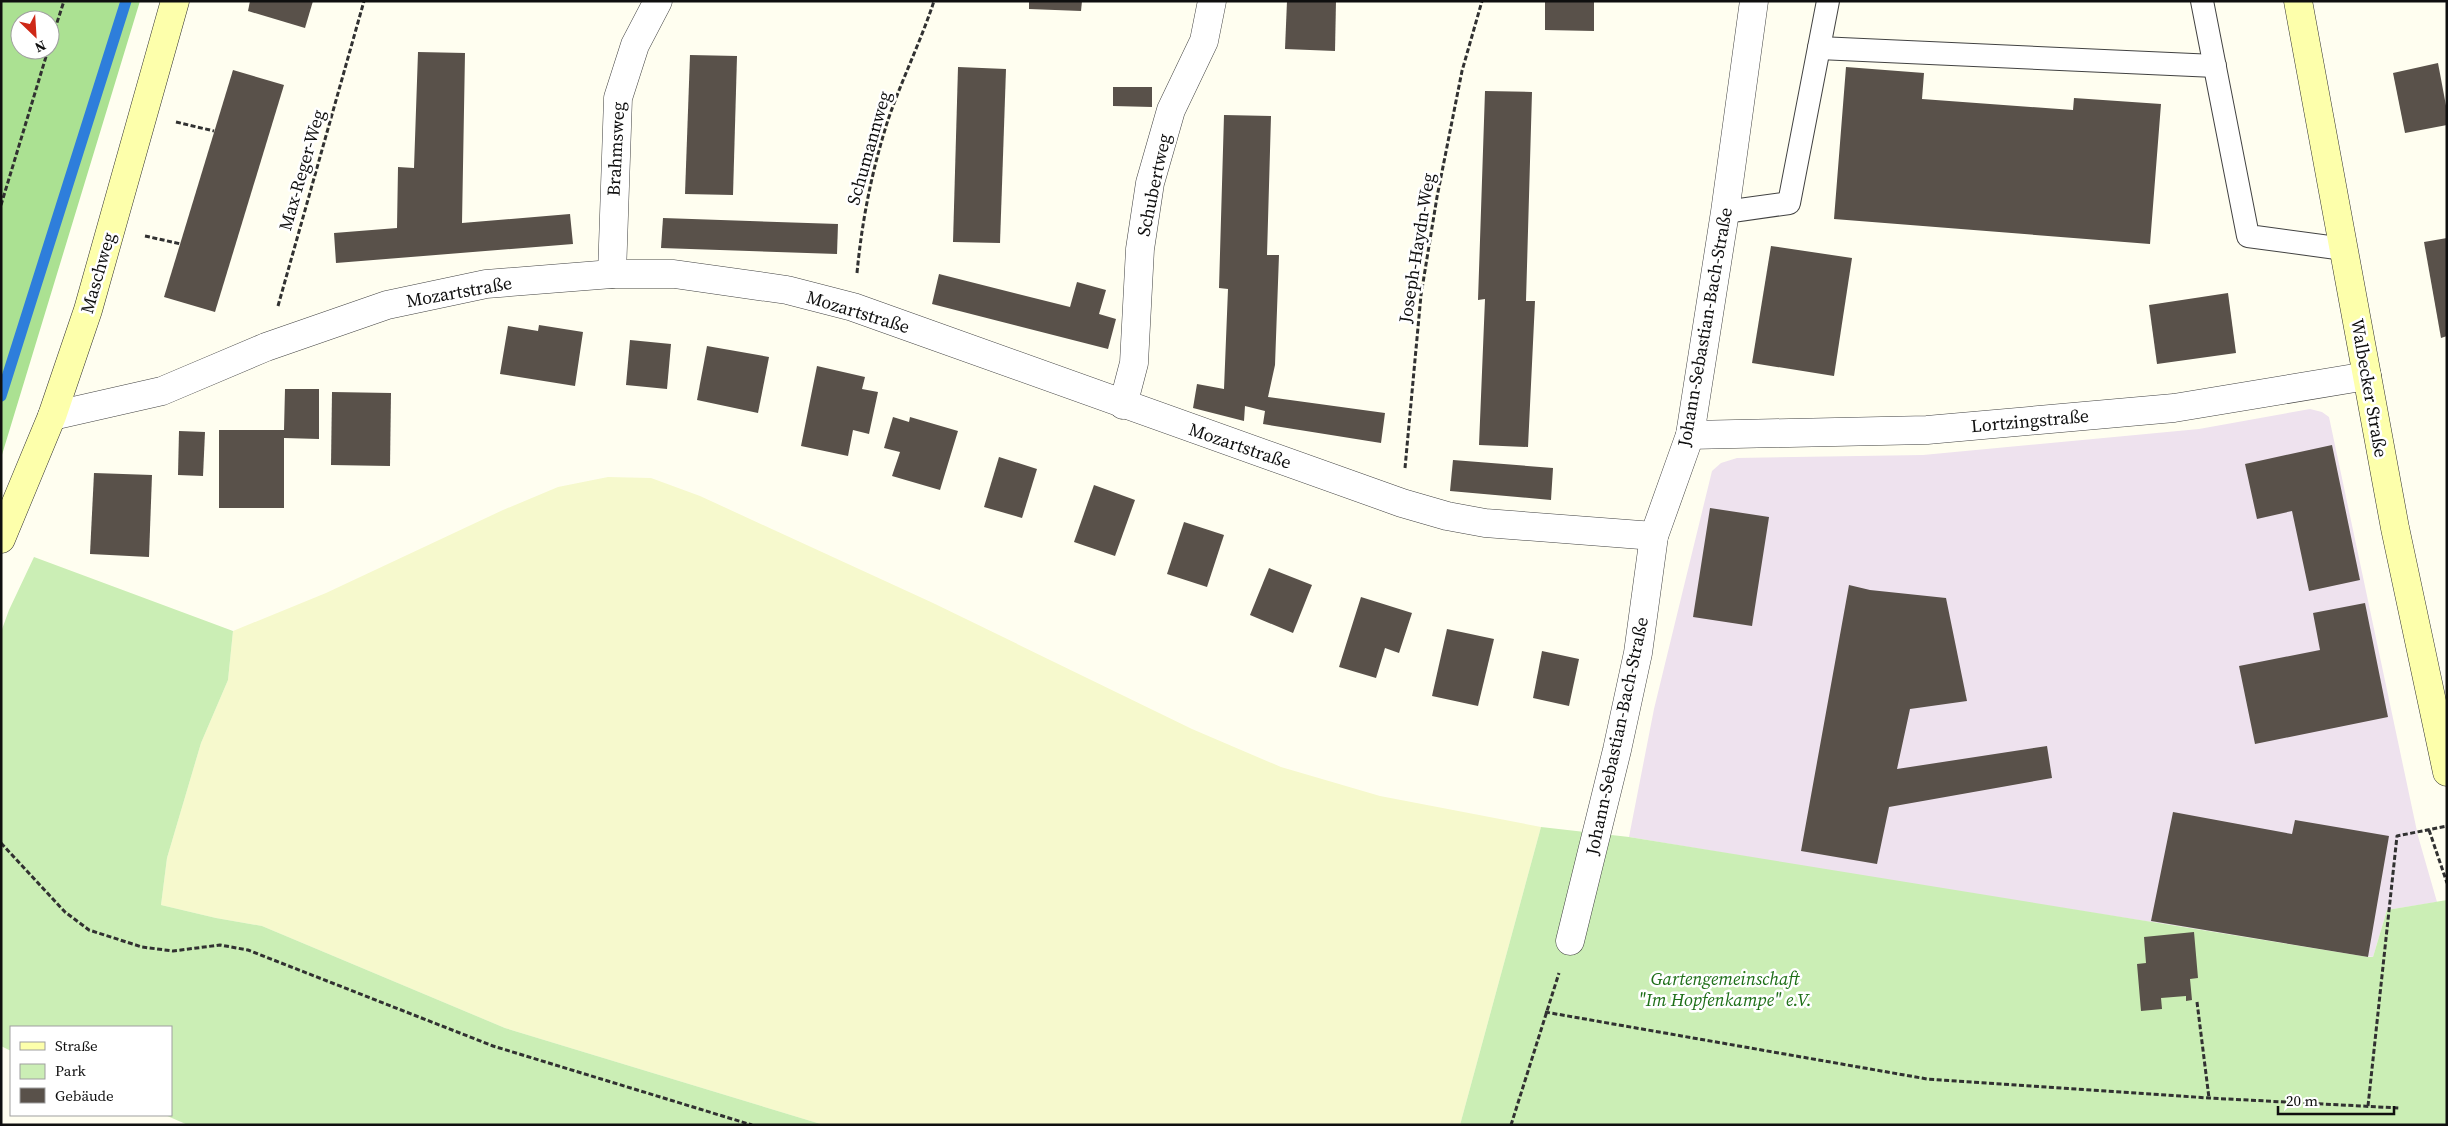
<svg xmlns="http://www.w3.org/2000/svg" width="2448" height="1126" viewBox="0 0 2448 1126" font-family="'Source Serif 4',serif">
	<rect width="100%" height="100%" fill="#fffef0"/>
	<path fill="#eee2ee" d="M2310 409 2322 412 2329 417 2418 836 2437 902 2387 910 2373 957 1885 880 1629 837 1654 709 1712 471 1721 463 1737 458 1923 455 2199 429Z"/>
	<path fill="#f6f9cd" d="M608 477 651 478 700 496 933 603 1192 729 1281 767 1380 796 1541 827 1460 1125H824L505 1028 262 926 216 918 161 905 167 858 201 743 228 680 233 631 326 593 503 510 558 487Z"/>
	<g fill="#cbeeb5">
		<path d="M34 557 233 631 228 680 201 743 167 858 161 905 216 918 262 926 505 1028 824 1125H188L165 1115H171V1027H11V1051L1 1046V632L9 610Z"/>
		<path d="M1541 827 1629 837 2368 957H2373L2387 910 2447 900V1125H1460Z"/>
	</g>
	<path fill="#abe192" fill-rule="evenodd" d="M1 1H140L1 458ZM20 20H50V50H20Z"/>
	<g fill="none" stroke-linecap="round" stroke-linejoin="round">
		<path stroke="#2e7edb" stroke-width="11" d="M1 396 126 1"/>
	</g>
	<g fill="#59514a">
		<path d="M250 1H313L305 28 248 11Z"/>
		<path d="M1029 1H1082L1081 11 1029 9Z"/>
		<path d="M1287 1H1336L1335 51 1285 49Z"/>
		<path d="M1545 1H1594V31L1545 30Z"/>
		<path d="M418 52 465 53 462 223 570 214 573 244 336 263 334 233 397 228 398 167 414 168Z"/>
		<path d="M690 55 737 56 733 195 685 194Z"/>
		<path d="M2438 63 2447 111V125L2405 133 2393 73Z"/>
		<path d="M958 67 1006 69 1000 243 953 242Z"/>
		<path d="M1846 67 1924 73 1922 99 2073 110 2074 98 2161 104 2150 244 1834 219Z"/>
		<path d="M233 70 284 85 215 312 164 297Z"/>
		<path d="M1113 87H1152V107L1113 106Z"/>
		<path d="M1485 91 1532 92 1526 301H1535L1528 447 1479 445 1485 299 1478 300Z"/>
		<path d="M1224 115 1271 116 1267 255H1279L1275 365 1268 397 1385 413 1381 443 1263 424 1265 411 1245 406 1244 421 1193 408 1197 384 1224 389 1228 289 1219 288Z"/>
		<path d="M663 218 838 224 837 254 661 248Z"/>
		<path d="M2447 238V336L2441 338 2424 242Z"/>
		<path d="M1771 246 1852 258 1834 376 1752 363Z"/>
		<path d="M939 274 1070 307 1077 282 1106 290 1099 314 1116 319 1108 349 932 304Z"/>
		<path d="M2228 293 2236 353 2157 364 2149 305Z"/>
		<path d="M539 325 583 332 575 386 500 374 508 326 538 331Z"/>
		<path d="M630 340 671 344 667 389 626 385Z"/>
		<path d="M707 346 769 357 758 413 697 400Z"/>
		<path d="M817 366 865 377 862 389 878 392 869 434 853 430 848 456 801 446Z"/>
		<path d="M285 389H319V439L284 438V508H219V430H284Z"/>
		<path d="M332 392 391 393 390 466 331 465Z"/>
		<path d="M893 417 909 422 910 417 958 431 940 490 892 476 900 452 884 448Z"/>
		<path d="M179 431 205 432 203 476 178 475Z"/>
		<path d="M2332 445 2360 580 2309 591 2292 511 2257 519 2245 464Z"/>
		<path d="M999 457 1037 469 1022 518 984 507Z"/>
		<path d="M1453 460 1553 468 1551 500 1450 491Z"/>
		<path d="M94 473 152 475 149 557 90 554Z"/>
		<path d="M1094 485 1135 500 1115 556 1074 542Z"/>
		<path d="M1710 508 1769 517 1752 626 1693 617Z"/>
		<path d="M1184 522 1224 535 1207 587 1167 574Z"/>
		<path d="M1269 568 1312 585 1293 633 1250 615Z"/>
		<path d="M1849 585 1870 590 1946 598 1967 701 1910 709 1897 769 2047 746 2052 778 1889 807 1877 864 1801 851Z"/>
		<path d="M1361 597 1412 613 1399 653 1385 648 1376 678 1339 667Z"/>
		<path d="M2365 603 2388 717 2255 744 2239 666 2320 650 2313 613Z"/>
		<path d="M1447 629 1494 639 1478 706 1432 696Z"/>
		<path d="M1542 651 1579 659 1569 706 1533 698Z"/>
		<path d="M2173 812 2292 834 2295 820 2389 836 2368 957 2151 921Z"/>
		<path d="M2194 932 2198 978 2190 979 2192 1000 2186 1001V996L2161 998 2162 1009 2141 1011 2137 964 2146 963 2144 937Z"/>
	</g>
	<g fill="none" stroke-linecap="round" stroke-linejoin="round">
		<defs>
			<g id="lane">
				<path d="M2202 1 2248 236 2344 249"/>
				<path d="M1819 48 2215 66"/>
				<path d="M1725 212 1789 203 1828 1"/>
			</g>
			<g id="street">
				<path d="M612 274 618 98 635 45 658 1"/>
				<path d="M1123 405 1134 363 1140 249 1150 183 1171 110 1204 41 1212 1"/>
				<path d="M52 416 162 391 266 347 387 305 486 284 612 274H674L787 290 853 307 1402 503 1447 516 1485 523 1654 536"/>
				<path d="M1690 435 1927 430 2174 408 2367 376"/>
				<path d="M1570 941 1617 750 1638 653 1654 536 1690 435 1725 212 1754 1"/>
			</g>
			<g id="secondary">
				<path d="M2298 1 2395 528 2447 772"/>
				<path d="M1 539 52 416 88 310 175 1"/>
			</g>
		</defs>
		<use href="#lane" stroke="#424242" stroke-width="24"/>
		<use href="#street" stroke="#424242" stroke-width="29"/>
		<use href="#secondary" stroke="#313131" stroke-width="29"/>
		<g stroke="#313131" stroke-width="3" stroke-dasharray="5 2.5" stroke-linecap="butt">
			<path d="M50 44 64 1"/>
			<path d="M176 122 214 131"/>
			<path d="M1 205 48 50"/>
			<path d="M145 236 181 244"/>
			<path d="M857 273C862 220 872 170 888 120 902 79 921 41 934 1"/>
			<path d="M278 306 364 1"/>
			<path d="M1405 468 1421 295 1437 197 1462 71 1482 1"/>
			<path d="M2429 830 2447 883"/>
			<path d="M1 843 65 912 89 930 142 947 173 951 220 945 248 950 493 1046 752 1125"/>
			<path d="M2197 1002 2209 1098"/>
			<path d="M1545 1012 1927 1079 2209 1098 2399 1108"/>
			<path d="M2368 1106 2397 836 2447 826"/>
			<path d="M1511 1125 1559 973"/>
		</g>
		<use href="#lane" stroke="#fff" stroke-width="22"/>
		<use href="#street" stroke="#fff" stroke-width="28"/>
		<use href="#secondary" stroke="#fdffab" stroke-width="28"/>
	</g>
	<g text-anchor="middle" stroke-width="5" stroke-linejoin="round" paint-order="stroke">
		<g font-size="18" fill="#0f0f0f" stroke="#fff">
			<text transform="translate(869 148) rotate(-74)" y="6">Schumannweg</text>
			<text transform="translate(616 149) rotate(-87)" y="6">Brahmsweg</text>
			<text transform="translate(302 170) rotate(-74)" y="6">Max-Reger-Weg</text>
			<text transform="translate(1154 185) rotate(-78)" y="6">Schubertweg</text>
			<text transform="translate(1417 248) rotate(-81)" y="6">Joseph-Haydn-Weg</text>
			<text transform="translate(98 273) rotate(-74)" y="6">Maschweg</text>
			<text transform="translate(459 292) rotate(-10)" y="6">Mozartstraße</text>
			<text transform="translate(858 312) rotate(17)" y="6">Mozartstraße</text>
			<text transform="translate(1705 327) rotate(-80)" y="6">Johann-Sebastian-Bach-Straße</text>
			<text transform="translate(2369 388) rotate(80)" y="6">Walbecker Straße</text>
			<text transform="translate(2030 421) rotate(-5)" y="6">Lortzingstraße</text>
			<text transform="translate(1240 446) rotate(19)" y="6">Mozartstraße</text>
			<text transform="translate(1617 736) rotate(-78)" y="6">Johann-Sebastian-Bach-Straße</text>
		</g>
		<g font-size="18" font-style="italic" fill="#1d6e17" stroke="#fff">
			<text x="1725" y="985">Gartengemeinschaft<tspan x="1725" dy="21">"Im Hopfenkampe" e.V.</tspan></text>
		</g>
	</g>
	<rect width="2448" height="1126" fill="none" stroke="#0f0f0f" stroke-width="5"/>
	<rect x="10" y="1026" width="162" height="90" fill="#ffffff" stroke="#9f9f9f"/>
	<rect x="20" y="1042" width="25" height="8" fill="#fdffab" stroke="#9f9f9f"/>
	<text x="55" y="1051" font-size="15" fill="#0f0f0f">Straße</text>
	<rect x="20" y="1064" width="25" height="15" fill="#cbeeb5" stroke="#9f9f9f"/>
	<text x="55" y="1076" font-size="15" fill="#0f0f0f">Park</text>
	<rect x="20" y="1088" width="25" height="15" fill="#59514a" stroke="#9f9f9f"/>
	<text x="55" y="1101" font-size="15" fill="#0f0f0f">Gebäude</text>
	<g transform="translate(35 35) rotate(155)"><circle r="24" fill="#ffffff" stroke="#9f9f9f"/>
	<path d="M0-4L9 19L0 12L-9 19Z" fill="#ce2817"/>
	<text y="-8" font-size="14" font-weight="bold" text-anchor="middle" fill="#0f0f0f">N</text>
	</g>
	<path d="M2278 1106v8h116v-8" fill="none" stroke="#0f0f0f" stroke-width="2.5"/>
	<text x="2286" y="1106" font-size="15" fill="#0f0f0f" stroke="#ffffff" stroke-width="4" paint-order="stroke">20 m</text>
</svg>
